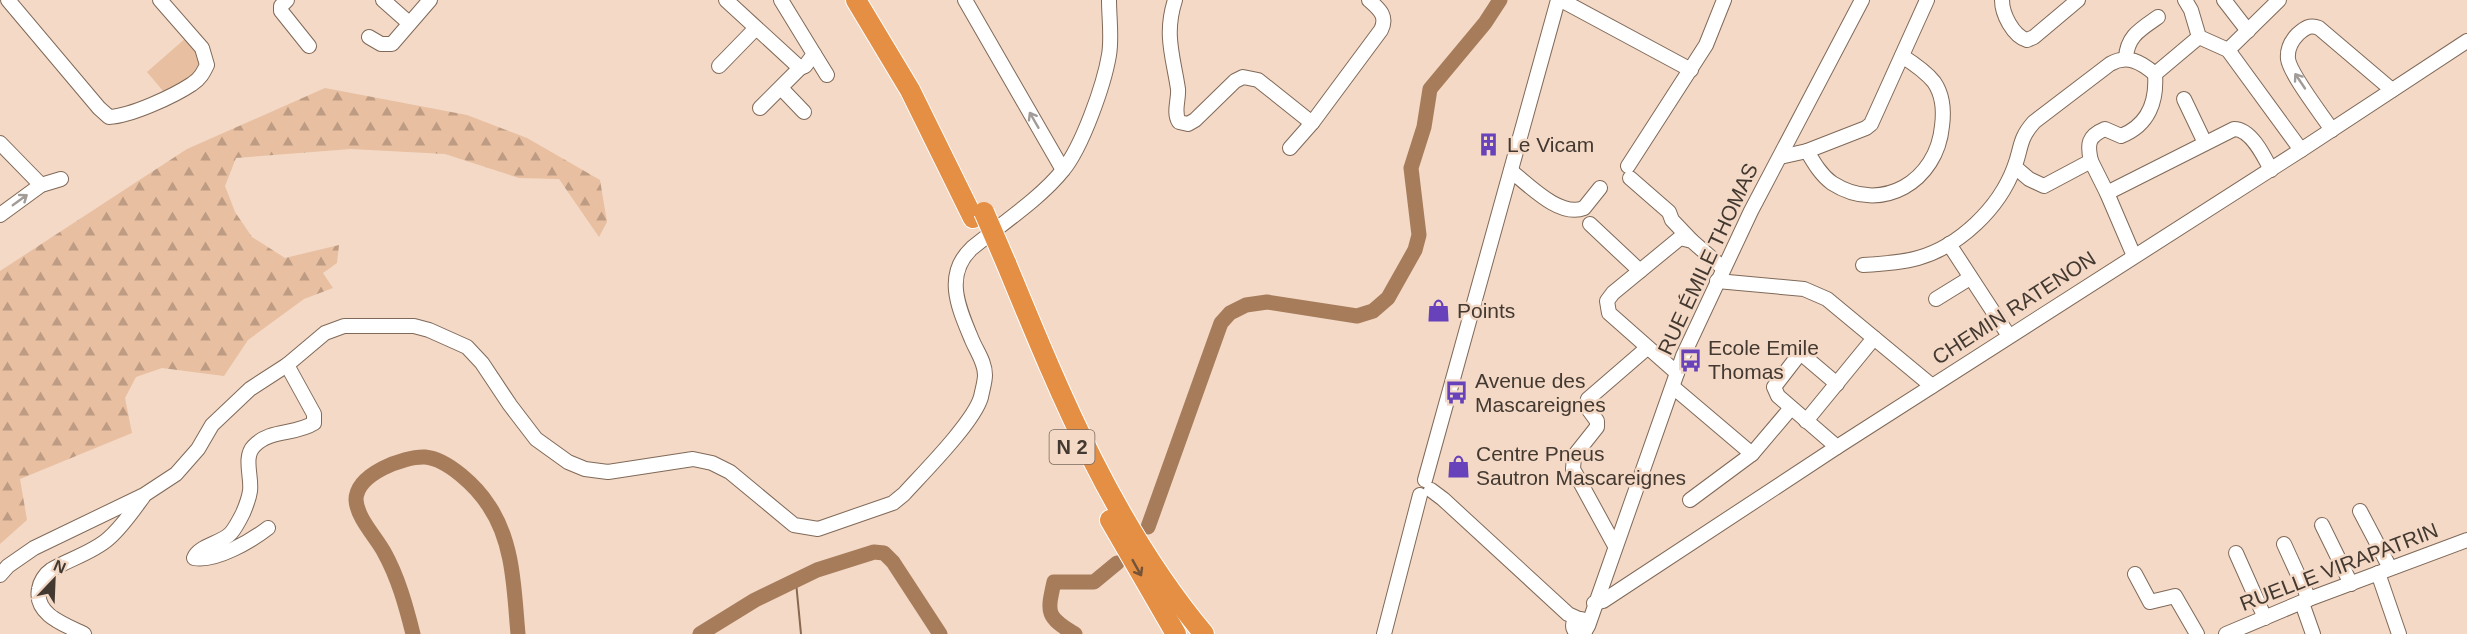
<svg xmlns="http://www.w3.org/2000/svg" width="2467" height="634" viewBox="0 0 2467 634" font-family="Helvetica,sans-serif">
	<defs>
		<pattern id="forest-firs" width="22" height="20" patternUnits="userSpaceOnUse" patternTransform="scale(1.5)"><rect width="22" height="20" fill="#e8bfa0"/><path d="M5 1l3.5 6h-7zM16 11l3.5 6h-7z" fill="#be9c83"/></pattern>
	</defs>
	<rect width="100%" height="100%" fill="#f3d9c6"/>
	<path fill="#e8bfa0" d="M187 37 201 55 199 75 164 92 147 72Z"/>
	<path fill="url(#forest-firs)" d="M325 88 467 115 527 138 600 180 607 222 599 237 559 179 519 178 445 154 351 149 236 158 225 186 235 212 252 237 285 258 339 245 337 263 323 273 333 288 304 299 248 340 224 376 162 368 136 377 125 398 132 433 20 479 27 520 0 544V271L187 149Z"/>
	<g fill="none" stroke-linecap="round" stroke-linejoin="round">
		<path stroke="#88684e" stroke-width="2" d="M796 582 801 634"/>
		<g stroke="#a67c5b" stroke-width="15">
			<path d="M1148 527 1217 334 1221 323 1230 313 1246 305 1267 302 1357 316 1373 311 1388 298 1415 250 1419 235 1411 168 1424 127 1430 89 1485 23 1500 0"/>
			<path d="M413 634C406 606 398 577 384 552 376 537 357 518 356 500 356 474 404 456 425 457 448 459 477 487 489 506 514 543 514 591 518 634"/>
			<path d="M700 634 755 600 817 570 874 552 884 553 893 562 940 634"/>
			<path d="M1075 634C1046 617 1047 613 1054 582H1094L1117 563"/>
		</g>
		<defs>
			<g id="minor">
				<path d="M8 0 99 108 109 117C131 116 174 96 192 84 200 79 203 73 207 65L202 48 160 0"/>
				<path d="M287 0 281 6V11L309 46"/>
				<path d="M383 0 409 23"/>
				<path d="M726 0 800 68 805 66 814 54 781 0"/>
				<path d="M965 0 1063 170"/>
				<path d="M1175 0C1164 34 1173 56 1178 89 1179 100 1173 112 1179 122L1188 124 1195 120 1235 81 1243 77 1258 80 1312 123"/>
				<path d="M1561 0 1691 70"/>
				<path d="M2002 0C2002 14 2013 36 2027 40L2034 37 2078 0"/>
				<path d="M2185 0 2191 10 2199 37 2228 50 2301 150"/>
				<path d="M2224 0 2248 31"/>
				<path d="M369 37 381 44H392L430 0"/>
				<path d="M2228 50 2279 0"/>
				<path d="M814 54 827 75"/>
				<path d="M2126 58C2127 36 2141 29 2158 17"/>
				<path d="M719 66 756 28"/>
				<path d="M781 88 804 112"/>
				<path d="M2184 99 2205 143"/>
				<path d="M760 108 800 68"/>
				<path d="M2332 130C2322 115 2290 74 2288 59 2287 49 2292 40 2298 34 2305 28 2310 24 2319 28L2392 90"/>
				<path d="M0 143 41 185"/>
				<path d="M1290 148 1312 123 1381 30C1388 16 1379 9 1369 0"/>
				<path d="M1807 151C1814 163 1821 175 1832 183 1882 215 1937 181 1942 126 1944 111 1943 95 1934 82 1926 72 1913 63 1902 56"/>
				<path d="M1780 157 1807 151 1866 128 1871 124 1927 0"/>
				<path d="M2091 161 2107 193 2134 256"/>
				<path d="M1628 166 1706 45 1724 0"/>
				<path d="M2015 167 2029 179 2044 186 2091 161C2087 144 2088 136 2105 129L2121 136C2149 125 2157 101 2155 74L2199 37"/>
				<path d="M1511 171C1529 185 1560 218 1584 208L1600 188"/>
				<path d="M1630 178 1669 212 1672 220 1692 241"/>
				<path d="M2107 193 2234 129C2251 129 2264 156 2271 170"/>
				<path d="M0 215 41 185 61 179"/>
				<path d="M1590 224 1640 271"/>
				<path d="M1949 244 2009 336"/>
				<path d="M1863 265C1882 264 1900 263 1918 258 1960 246 1999 208 2014 168 2022 148 2018 140 2034 122L2110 64C2127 54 2141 62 2155 74"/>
				<path d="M1717 281 1804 289 1827 299 1932 386"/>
				<path d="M1936 299 1970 278"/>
				<path d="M1677 373 1609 313 1607 301 1613 293 1680 238 1692 241 1723 268"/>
				<path d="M1673 387 1752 454"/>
				<path d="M1806 421 1874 338"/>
				<path d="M1837 447 1778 396 1774 387 1798 356H1804L1837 384"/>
				<path d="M1425 480 1558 0"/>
				<path d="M1431 490 1443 499 1568 614 1579 619"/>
				<path d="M1690 500 1752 454 1791 408"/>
				<path d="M2360 511 2390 568"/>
				<path d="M2322 525 2351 584"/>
				<path d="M268 528C251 541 216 562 194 558 198 546 222 543 231 533 236 527 240 519 243 513 246 506 249 498 250 491 252 477 243 457 254 446 270 429 295 435 314 423V414L287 365"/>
				<path d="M2284 544 2309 599"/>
				<path d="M1615 546 1573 469 1574 456 1597 427V421L1586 406 1588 399 1647 348"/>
				<path d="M2236 553 2265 618"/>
				<path d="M2378 573 2399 634"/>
				<path d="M2135 574 2150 602 2175 596 2197 634"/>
				<path d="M0 575 8 566 34 548 144 495 176 474 198 449 212 425 250 389 287 365 325 333 344 326H414L429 330 467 347 482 363 510 405 536 439 568 462 585 469 608 472 693 459 712 463 730 472 794 525 818 529 893 503 904 494C923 473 974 422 981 397 982 391 985 382 985 375 985 362 977 352 972 340 959 309 943 275 972 248 1000 225 1041 198 1063 170 1082 147 1104 85 1109 55 1112 38 1109 18 1109 0"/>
				<path d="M1594 603 1603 601 1837 447 2301 150 2467 41"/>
				<path d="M2302 603 2313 634"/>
				<circle cx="1580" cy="626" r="7"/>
				<path d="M1588 626 1683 356 1751 211 1862 0"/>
				<path d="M84 634C66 625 34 615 39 589 40 582 45 574 51 570 69 559 92 553 108 539 122 527 132 512 143 497"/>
				<path d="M1384 634 1420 495"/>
				<path d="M2226 634 2309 599 2467 540"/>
			</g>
			<g id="highway">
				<path d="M856 0 910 90 973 218"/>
				<path d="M1006 263C1060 394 1113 525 1204 634"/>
				<path d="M1110 520 1176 634"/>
			</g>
		</defs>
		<use href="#minor" stroke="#806958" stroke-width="16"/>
		<use href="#highway" stroke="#fff" stroke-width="22"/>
		<use href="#minor" stroke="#fff" stroke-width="14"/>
		<use href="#highway" stroke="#e58f45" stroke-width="20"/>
		<defs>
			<path id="highway-bridge" d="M984 212 1006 263"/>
		</defs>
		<use href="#highway-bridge" stroke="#fff" stroke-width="22" stroke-linecap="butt"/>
		<use href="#highway-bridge" stroke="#e58f45" stroke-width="20"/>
	</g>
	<defs><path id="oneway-shaft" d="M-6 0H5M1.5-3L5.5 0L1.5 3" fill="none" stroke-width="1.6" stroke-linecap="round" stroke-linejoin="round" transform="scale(1.5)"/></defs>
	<g stroke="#a19c98">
		<use href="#oneway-shaft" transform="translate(2300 81) rotate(-124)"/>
		<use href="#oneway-shaft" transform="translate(1034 120) rotate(-120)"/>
		<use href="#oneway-shaft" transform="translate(20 200) rotate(-36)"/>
	</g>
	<use stroke="#745337" href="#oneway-shaft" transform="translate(1137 568) rotate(61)"/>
	<defs>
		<symbol id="building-bare" viewBox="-9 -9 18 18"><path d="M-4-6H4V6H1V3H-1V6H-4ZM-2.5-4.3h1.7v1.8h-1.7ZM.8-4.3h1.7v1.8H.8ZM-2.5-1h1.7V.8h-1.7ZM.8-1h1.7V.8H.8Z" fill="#6842ba" stroke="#f3d9c6" stroke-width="2.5" paint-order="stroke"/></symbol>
		<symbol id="shop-bare" viewBox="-9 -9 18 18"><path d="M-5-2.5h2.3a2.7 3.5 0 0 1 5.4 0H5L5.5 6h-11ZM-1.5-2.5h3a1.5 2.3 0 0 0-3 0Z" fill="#6842ba" stroke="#f3d9c6" stroke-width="2.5" paint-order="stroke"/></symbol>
		<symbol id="bus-bare" viewBox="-9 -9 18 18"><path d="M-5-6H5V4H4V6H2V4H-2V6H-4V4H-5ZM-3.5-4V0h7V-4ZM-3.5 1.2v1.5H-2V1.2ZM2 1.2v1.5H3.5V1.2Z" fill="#6842ba" stroke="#f3d9c6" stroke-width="2.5" paint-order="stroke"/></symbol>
	</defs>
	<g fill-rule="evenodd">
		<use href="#building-bare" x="1472" y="128" width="33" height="33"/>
		<use href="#shop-bare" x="1422" y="294" width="33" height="33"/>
		<use href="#bus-bare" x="1674" y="344" width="33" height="33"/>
		<use href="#bus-bare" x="1440" y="376" width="33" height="33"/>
		<use href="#shop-bare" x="1442" y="450" width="33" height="33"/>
	</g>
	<g text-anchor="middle" stroke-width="5" stroke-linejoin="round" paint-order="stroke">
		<rect fill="#f3d9c6" stroke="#78695e" stroke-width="1.5" x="1049.5" y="430" width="45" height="34" rx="4.5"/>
		<g font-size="20" font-weight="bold" fill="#433931">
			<text x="1072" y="454">N 2</text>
		</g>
		<g font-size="21" fill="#433931" stroke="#f3d9c6" text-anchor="start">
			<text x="1507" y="152">Le Vicam</text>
			<text x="1457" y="318">Points</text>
			<text x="1708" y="355">Ecole Emile<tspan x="1708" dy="24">Thomas</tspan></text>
			<text x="1475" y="388">Avenue des<tspan x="1475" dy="24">Mascareignes</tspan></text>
			<text x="1476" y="461">Centre Pneus<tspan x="1476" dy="24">Sautron Mascareignes</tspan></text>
		</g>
		<g font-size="21" fill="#433931" stroke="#f3d9c6">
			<text transform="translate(1708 259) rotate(-65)" y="7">RUE ÉMILE THOMAS</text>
			<text transform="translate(2014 308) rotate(-33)" y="7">CHEMIN RATENON</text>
			<text transform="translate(2339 567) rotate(-21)" y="7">RUELLE VIRAPATRIN</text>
		</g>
	</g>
	<g transform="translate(54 580) rotate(23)" stroke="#f3d9c6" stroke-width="4.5" paint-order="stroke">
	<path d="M0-4.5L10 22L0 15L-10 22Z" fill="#433931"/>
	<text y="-9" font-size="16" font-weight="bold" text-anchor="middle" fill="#433931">N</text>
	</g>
</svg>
